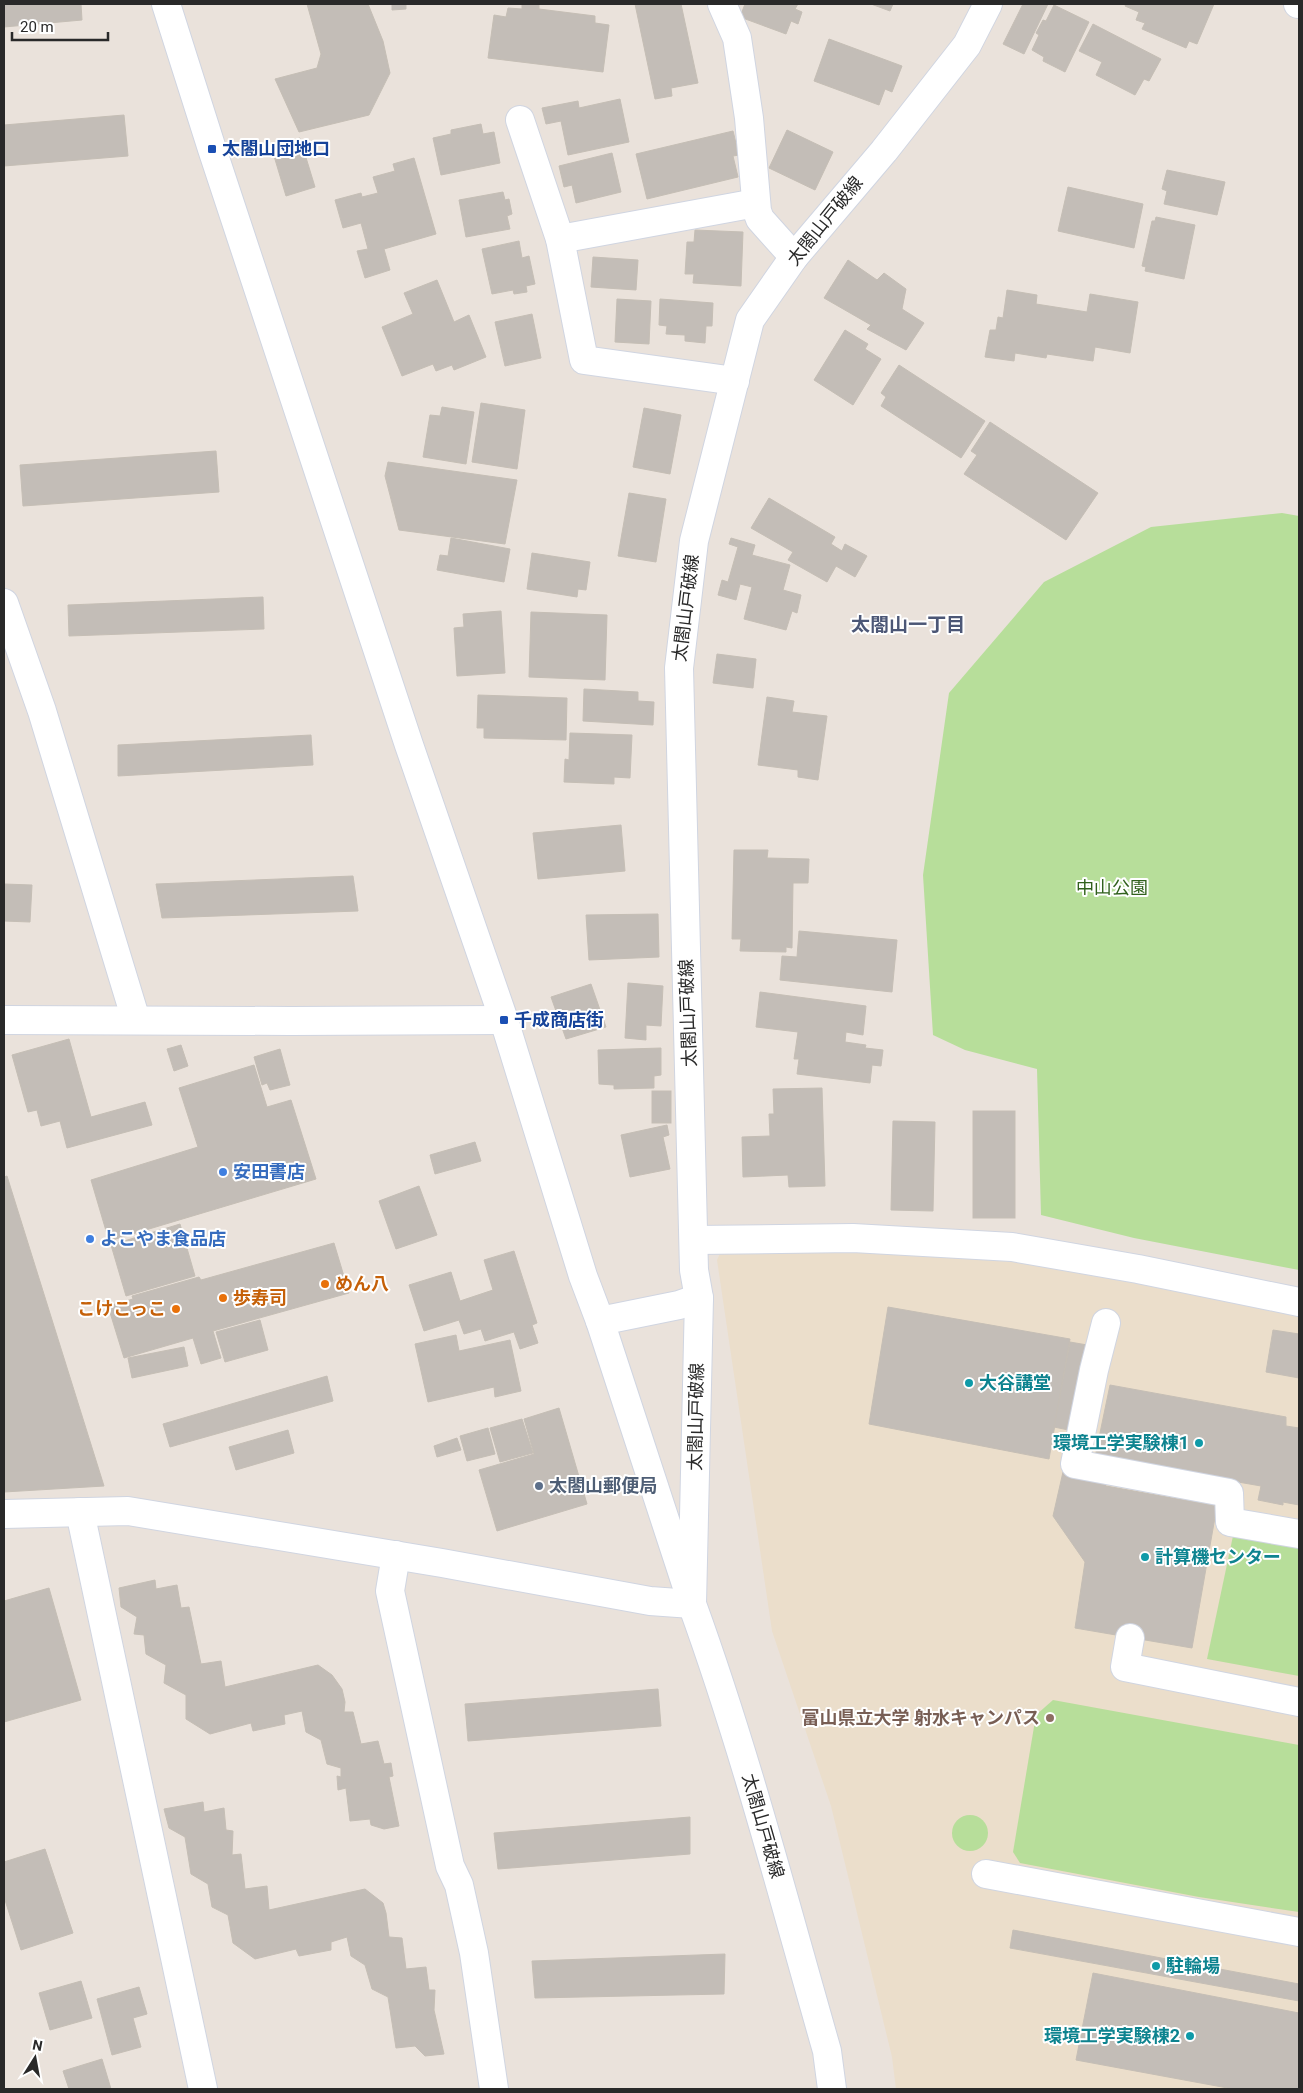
<svg xmlns="http://www.w3.org/2000/svg" width="1303" height="2093" viewBox="0 0 1303 2093" font-family="Roboto,'Noto Sans JP',sans-serif">
	<rect width="100%" height="100%" fill="#eae2db"/>
	<path fill="#ebdecb" d="M790 1247 1018 1260 1299 1310V2089H896L892 2057 831 1806 772 1631 717 1260 722 1249Z"/>
	<g fill="#b7de9a">
		<path d="M1282 513 1299 516V1270L1134 1238 1041 1215 1037 1069 965 1050 933 1035 923 875 949 693 1044 582 1151 527Z"/>
		<path d="M1237 1517 1299 1529V1676L1207 1659Z"/>
		<path d="M1053 1700 1299 1745V1912L1199 1897 1020 1863 1013 1852 1036 1715Z"/>
		<circle cx="970" cy="1833" r="18"/>
	</g>
	<g fill="#c3bdb7" stroke="#c5beb5">
		<path d="M4 4H81L82 20 4 27Z"/>
		<path d="M307 4H368L383 41 390 73 369 115 299 132 275 79 317 68 321 54Z"/>
		<path d="M392 4H406V9L392 10Z"/>
		<path d="M522 4H539V9L595 16V23L609 25 603 72 488 58 494 15 506 17 508 8 522 9Z"/>
		<path d="M635 4H681L698 83 671 88 672 96 655 99Z"/>
		<path d="M745 4H798L795 9 802 12 798 24 791 21 786 34 740 17Z"/>
		<path d="M871 4H893L890 11Z"/>
		<path d="M1023 4H1048L1024 54 1003 44Z"/>
		<path d="M1126 4H1214L1197 44 1189 41 1186 48 1142 29 1145 23 1136 20 1139 12 1125 6Z"/>
		<path d="M1054 5 1089 22 1065 72 1043 61 1044 57 1032 50 1039 35 1036 33 1043 20 1046 21Z"/>
		<path d="M1093 24 1161 59 1149 81 1144 79 1135 95 1096 75 1102 62 1079 51Z"/>
		<path d="M829 39 902 66 892 92 885 89 879 105 814 81Z"/>
		<path d="M620 99 629 142 568 155 561 121 546 124 542 108 578 101 579 108Z"/>
		<path d="M124 115 128 156 4 166V125Z"/>
		<path d="M481 124 483 134 494 132 500 163 441 175 433 138 451 134V130Z"/>
		<path d="M787 130 833 152 815 190 769 168Z"/>
		<path d="M733 131 739 155 733 156 738 177 647 199 636 154Z"/>
		<path d="M300 138 315 187 286 196 271 146Z"/>
		<path d="M612 153 621 192 576 203 572 185 564 187 559 166Z"/>
		<path d="M414 158 436 234 384 249 390 270 365 278 357 251 368 249 361 223 343 228 335 200 361 193 362 197 378 193 373 177 395 171 393 164Z"/>
		<path d="M1167 170 1225 182 1217 215 1164 204 1167 191 1162 189Z"/>
		<path d="M1068 187 1143 204 1134 248 1058 231Z"/>
		<path d="M503 192 505 200 509 199 512 214 507 216 510 229 466 237 459 200Z"/>
		<path d="M1156 217 1195 225 1184 279 1145 271 1146 267 1142 266 1152 221H1155Z"/>
		<path d="M695 230 743 232 741 286 693 283 694 274H685L687 242H694Z"/>
		<path d="M519 241 522 258 529 256 535 284 526 286 527 292 514 294 513 290 492 294 482 249Z"/>
		<path d="M593 257 638 260 636 290 591 287Z"/>
		<path d="M848 260 877 280 884 273 906 289 902 309 924 323 906 350 867 329 871 325 824 298Z"/>
		<path d="M437 280 454 322 469 315 486 357 454 370 452 365 436 371 433 364 402 376 382 327 413 314 404 293Z"/>
		<path d="M1007 290 1037 295 1036 304 1087 312 1090 294 1138 302 1130 353 1095 347 1093 361 1047 354 1046 358 1015 353 1014 361 985 357 990 330H996L998 317 1003 318Z"/>
		<path d="M617 299 651 301 649 344 615 342Z"/>
		<path d="M660 299 713 303 712 326H706L705 343 685 341V335L666 334 667 326 659 325Z"/>
		<path d="M532 314 541 358 505 366 495 322Z"/>
		<path d="M845 330 868 344 865 349 881 359 853 405 814 380Z"/>
		<path d="M899 365 985 421 961 458 881 406 886 397 881 393Z"/>
		<path d="M481 403 525 410 517 469 472 462Z"/>
		<path d="M442 407 474 412 466 464 423 457 430 415 440 416Z"/>
		<path d="M644 408 681 415 670 474 633 467Z"/>
		<path d="M990 422 1098 493 1066 540 964 474 977 455 971 451Z"/>
		<path d="M216 451 219 492 23 506 20 465Z"/>
		<path d="M388 462 517 480 505 544 399 530 385 476Z"/>
		<path d="M629 493 666 499 656 562 618 556Z"/>
		<path d="M769 498 835 537 831 544 842 551 845 544 867 556 855 577 836 566 827 582 788 560 793 552 751 528Z"/>
		<path d="M451 538 510 549 504 582 437 570 440 555 448 556Z"/>
		<path d="M731 538 755 545 752 555 790 565 783 590 801 595 797 613 792 611 786 630 744 619 752 587 740 584 736 600 718 595 722 580 728 582 738 547 729 544Z"/>
		<path d="M532 553 590 562 586 590 578 589 577 597 527 589Z"/>
		<path d="M263 597 264 629 69 636 68 605Z"/>
		<path d="M501 611 505 673 457 676 454 628 464 627 463 614Z"/>
		<path d="M531 612 607 615 605 680 529 677Z"/>
		<path d="M717 654 756 659 753 688 713 683Z"/>
		<path d="M584 689 638 692V701L654 702 653 725 583 721Z"/>
		<path d="M478 695 567 698 566 740 484 738V728H477Z"/>
		<path d="M767 697 794 701 792 712 827 716 818 780 798 777V770L758 765Z"/>
		<path d="M570 733 632 735 630 778 614 777V784L564 782 565 759 569 760Z"/>
		<path d="M311 735 313 765 118 776V745Z"/>
		<path d="M621 825 625 871 538 879 533 833Z"/>
		<path d="M734 850H768L767 858 809 859 808 883H793L792 948 786 947V952L740 951 741 939H732Z"/>
		<path d="M353 876 358 911 162 918 156 884Z"/>
		<path d="M4 884 32 885 30 922 4 921Z"/>
		<path d="M658 914 659 957 589 960 586 915Z"/>
		<path d="M799 931 897 940 892 992 780 980 782 956 797 957Z"/>
		<path d="M628 983 663 986 661 1026 646 1025V1040L625 1038Z"/>
		<path d="M591 984 606 1027 566 1039 551 997Z"/>
		<path d="M760 992 866 1006 863 1035 846 1032 845 1042 866 1045 865 1048 883 1050 881 1066 872 1065 870 1083 797 1074 799 1059H794L798 1032 756 1027Z"/>
		<path d="M69 1039 91 1117 145 1102 152 1125 67 1148 60 1121 41 1126 37 1110 28 1112 12 1055Z"/>
		<path d="M181 1045 188 1066 174 1071 167 1049Z"/>
		<path d="M661 1048V1075L654 1076V1088L614 1089V1085L599 1084 598 1050Z"/>
		<path d="M280 1049 290 1085 270 1090 267 1083 262 1085 254 1057Z"/>
		<path d="M254 1065 267 1107 291 1100 316 1179 109 1241 91 1180 198 1147 179 1088Z"/>
		<path d="M822 1088 825 1186 789 1187 788 1175 743 1177 742 1137 770 1136 769 1114H774L773 1089Z"/>
		<rect x="652" y="1091" width="19" height="32"/>
		<rect x="973" y="1111" width="42" height="107"/>
		<path d="M893 1121 935 1122 933 1211 891 1210Z"/>
		<path d="M667 1125 669 1135 663 1137 670 1169 630 1177 621 1135Z"/>
		<path d="M475 1142 481 1161 435 1174 430 1155Z"/>
		<path d="M7 1176 104 1486 4 1492V1177Z"/>
		<path d="M419 1186 437 1235 396 1249 379 1201Z"/>
		<path d="M180 1224 195 1276 126 1296 111 1245Z"/>
		<path d="M334 1243 349 1293 213 1331 221 1358 201 1364 193 1338 124 1358 108 1306 133 1299 132 1296 199 1277 201 1280Z"/>
		<path d="M514 1251 537 1323 532 1325 538 1343 520 1349 514 1332 485 1341 481 1329 464 1334 459 1320 424 1331 409 1285 451 1272 460 1301 493 1290 484 1260Z"/>
		<path d="M888 1307 1070 1339 1049 1459 869 1424Z"/>
		<path d="M260 1320 268 1350 225 1362 216 1332Z"/>
		<path d="M1273 1330 1299 1334V1378L1266 1372Z"/>
		<path d="M456 1335 459 1351 510 1340 521 1391 495 1397 494 1387 428 1402 415 1344Z"/>
		<path d="M1070 1342 1093 1346 1078 1432 1054 1427Z"/>
		<path d="M184 1347 188 1366 132 1378 128 1358Z"/>
		<path d="M327 1376 333 1401 170 1447 163 1424Z"/>
		<path d="M1110 1385 1286 1417V1426L1299 1428V1505L1283 1502V1505L1258 1500 1261 1486 1095 1457Z"/>
		<path d="M559 1408 587 1504 497 1531 479 1470 534 1454 524 1419Z"/>
		<path d="M522 1419 533 1453 500 1462 490 1428Z"/>
		<path d="M488 1428 495 1454 467 1461 460 1436Z"/>
		<path d="M288 1430 294 1453 236 1470 229 1447Z"/>
		<path d="M457 1438 461 1450 437 1457 434 1446Z"/>
		<path d="M1063 1472 1101 1480 1106 1486 1217 1506 1192 1648 1075 1628 1085 1562 1053 1516Z"/>
		<path d="M155 1580 156 1589 177 1585 181 1608 189 1607 201 1664 221 1661 225 1687 318 1665 332 1675 342 1689 345 1702 344 1712H353L361 1744 378 1741 384 1764 391 1763 393 1776 389 1777 399 1826 384 1829 371 1825 370 1819 350 1821 346 1788 338 1790 337 1776 341 1777V1768L327 1764 321 1740 306 1732 302 1711 284 1715 285 1724 253 1731 251 1723 210 1734 186 1719V1695L164 1683 166 1665 146 1654 144 1635 134 1634 137 1617 121 1607 119 1588Z"/>
		<path d="M49 1588 81 1700 4 1722V1601Z"/>
		<path d="M658 1689 661 1726 468 1741 465 1704Z"/>
		<path d="M203 1802 204 1812 224 1808 226 1830 233 1831 232 1855 241 1854 245 1889 267 1886 269 1910 365 1889 383 1903 386 1913 389 1937 402 1938 406 1969 426 1967 429 1990H435L434 2010 444 2054 425 2056 415 2046 396 2048 388 1997 372 1989 365 1965 351 1956 347 1937 331 1942V1950L299 1956 296 1949 255 1959 233 1943 228 1915 212 1907 208 1884 191 1874 185 1837 169 1828 164 1809Z"/>
		<path d="M690 1817V1854L498 1869 494 1833Z"/>
		<path d="M45 1849 73 1933 21 1950 4 1897V1862Z"/>
		<path d="M1013 1930 1299 1984V2001L1010 1948Z"/>
		<path d="M725 1954 724 1994 535 1998 532 1961Z"/>
		<path d="M1093 1973 1299 2013V2089H1233L1076 2060Z"/>
		<path d="M81 1981 92 2018 50 2030 39 1993Z"/>
		<path d="M139 1987 147 2014 133 2018 141 2047 112 2055 97 1999Z"/>
		<path d="M102 2059 111 2089H69L63 2071Z"/>
	</g>
	<g fill="none" stroke-linecap="round" stroke-linejoin="round">
		<defs>
			<g id="street">
				<path d="M722 4 737 38 749 118 757 211 760 219 794 257"/>
				<path d="M520 120 560 239 584 360 735 381"/>
				<path d="M560 239 756 203"/>
				<path d="M4 603 42 711 136 1020"/>
				<path d="M4 1020 291 1021 504 1020"/>
				<path d="M695 1240 853 1238 1012 1247 1138 1269 1299 1302"/>
				<path d="M1106 1323 1094 1370 1075 1464 1229 1493 1230 1522 1299 1534"/>
				<path d="M80 1512 203 2089"/>
				<path d="M4 1514 128 1511 442 1563 650 1601 692 1604"/>
				<path d="M396 1555 390 1591 450 1866 459 1885 474 1953 494 2089"/>
				<path d="M1130 1638 1125 1667 1299 1702"/>
				<path d="M986 1874 1299 1932"/>
			</g>
			<g id="secondary">
				<path d="M166 4 212 149 409 745 504 1020 583 1276 600 1321 686 1584"/>
				<path d="M1298 4H1299"/>
				<path d="M600 1321 679 1305 699 1298"/>
				<path d="M832 2089 827 2051C784 1901 745 1750 692 1604L699 1298 694 1270 679 668 694 541 750 320 794 257 884 151 967 45 988 4"/>
			</g>
		</defs>
		<use href="#street" stroke="#d0d5e1" stroke-width="30"/>
		<use href="#secondary" stroke="#d0d5e1" stroke-width="30"/>
		<use href="#street" stroke="#fff" stroke-width="28"/>
		<use href="#secondary" stroke="#fff" stroke-width="28"/>
	</g>
	<g fill="#1a4fb4" stroke="#fff" stroke-width="2">
		<rect x="207" y="144" width="10" height="10" rx="2.5"/>
		<rect x="499" y="1015" width="10" height="10" rx="2.5"/>
	</g>
	<g fill="#3f7fe0" stroke="#fff" stroke-width="2">
		<circle cx="223" cy="1172" r="5"/>
		<circle cx="90" cy="1239" r="5"/>
	</g>
	<g fill="#e8710a" stroke="#fff" stroke-width="2">
		<circle cx="325" cy="1284" r="5"/>
		<circle cx="223" cy="1298" r="5"/>
		<circle cx="176" cy="1309" r="5"/>
	</g>
	<g fill="#0f9aa8" stroke="#fff" stroke-width="2">
		<circle cx="969" cy="1383" r="5"/>
		<circle cx="1199" cy="1443" r="5"/>
		<circle cx="1145" cy="1557" r="5"/>
		<circle cx="1156" cy="1966" r="5"/>
		<circle cx="1190" cy="2036" r="5"/>
	</g>
	<circle fill="#5c6f8a" stroke="#fff" stroke-width="2" cx="539" cy="1486" r="5"/>
	<circle fill="#8d6e63" stroke="#fff" stroke-width="2" cx="1050" cy="1718" r="5"/>
	<g text-anchor="middle" stroke-width="4" stroke-linejoin="round" paint-order="stroke">
		<g font-size="18" font-weight="bold" fill="#164399" stroke="#fff" text-anchor="start">
			<text x="222" y="155">太閤山団地口</text>
			<text x="514" y="1026">千成商店街</text>
		</g>
		<g font-size="18" fill="#292929" stroke="#fff">
			<text transform="translate(825 221) rotate(-51)" y="6">太閤山戸破線</text>
			<text transform="translate(686 608) rotate(-83)" y="6">太閤山戸破線</text>
			<text transform="translate(688 1013) rotate(-92)" y="6">太閤山戸破線</text>
			<text transform="translate(696 1417) rotate(-89)" y="6">太閤山戸破線</text>
			<text transform="translate(763 1826) rotate(74)" y="6">太閤山戸破線</text>
		</g>
		<g font-size="18" fill="#31611d" stroke="#fff">
			<text x="1112" y="894">中山公園</text>
		</g>
		<g font-size="18" font-weight="bold" fill="#366cbe" stroke="#fff" text-anchor="start">
			<text x="233" y="1178">安田書店</text>
			<text x="100" y="1245">よこやま食品店</text>
		</g>
		<g font-size="18" font-weight="bold" fill="#c56008" stroke="#fff" text-anchor="start">
			<text x="335" y="1290">めん八</text>
			<text x="233" y="1304">歩寿司</text>
			<text x="166" y="1315" text-anchor="end">こけこっこ</text>
		</g>
		<g font-size="18" font-weight="bold" fill="#0d838f" stroke="#fff" text-anchor="start">
			<text x="979" y="1389">大谷講堂</text>
			<text x="1189" y="1449" text-anchor="end">環境工学実験棟1</text>
			<text x="1155" y="1563">計算機センター</text>
			<text x="1166" y="1972">駐輪場</text>
			<text x="1180" y="2042" text-anchor="end">環境工学実験棟2</text>
		</g>
		<g font-size="18" font-weight="bold" fill="#4e5e75" stroke="#fff" text-anchor="start">
			<text x="549" y="1492">太閤山郵便局</text>
		</g>
		<g font-size="18" font-weight="bold" fill="#785e54" stroke="#fff" text-anchor="end">
			<text x="1040" y="1724">富山県立大学 射水キャンパス</text>
		</g>
		<g font-size="19" font-weight="bold" fill="#4c5776" stroke="#fff">
			<text x="908" y="631">太閤山一丁目</text>
		</g>
	</g>
	<rect width="1303" height="2093" fill="none" stroke="#292929" stroke-width="10"/>
	<g transform="translate(35 2058) rotate(11)" stroke="#ffffff" stroke-width="4" paint-order="stroke">
	<path d="M0-4L9 19L0 12L-9 19Z" fill="#292929"/>
	<text y="-8" font-size="14" font-weight="bold" text-anchor="middle" fill="#292929">N</text>
	</g>
	<path d="M12 32v8h96v-8" fill="none" stroke="#292929" stroke-width="2.5"/>
	<text x="20" y="32" font-size="15" fill="#292929" stroke="#ffffff" stroke-width="4" paint-order="stroke">20 m</text>
</svg>
